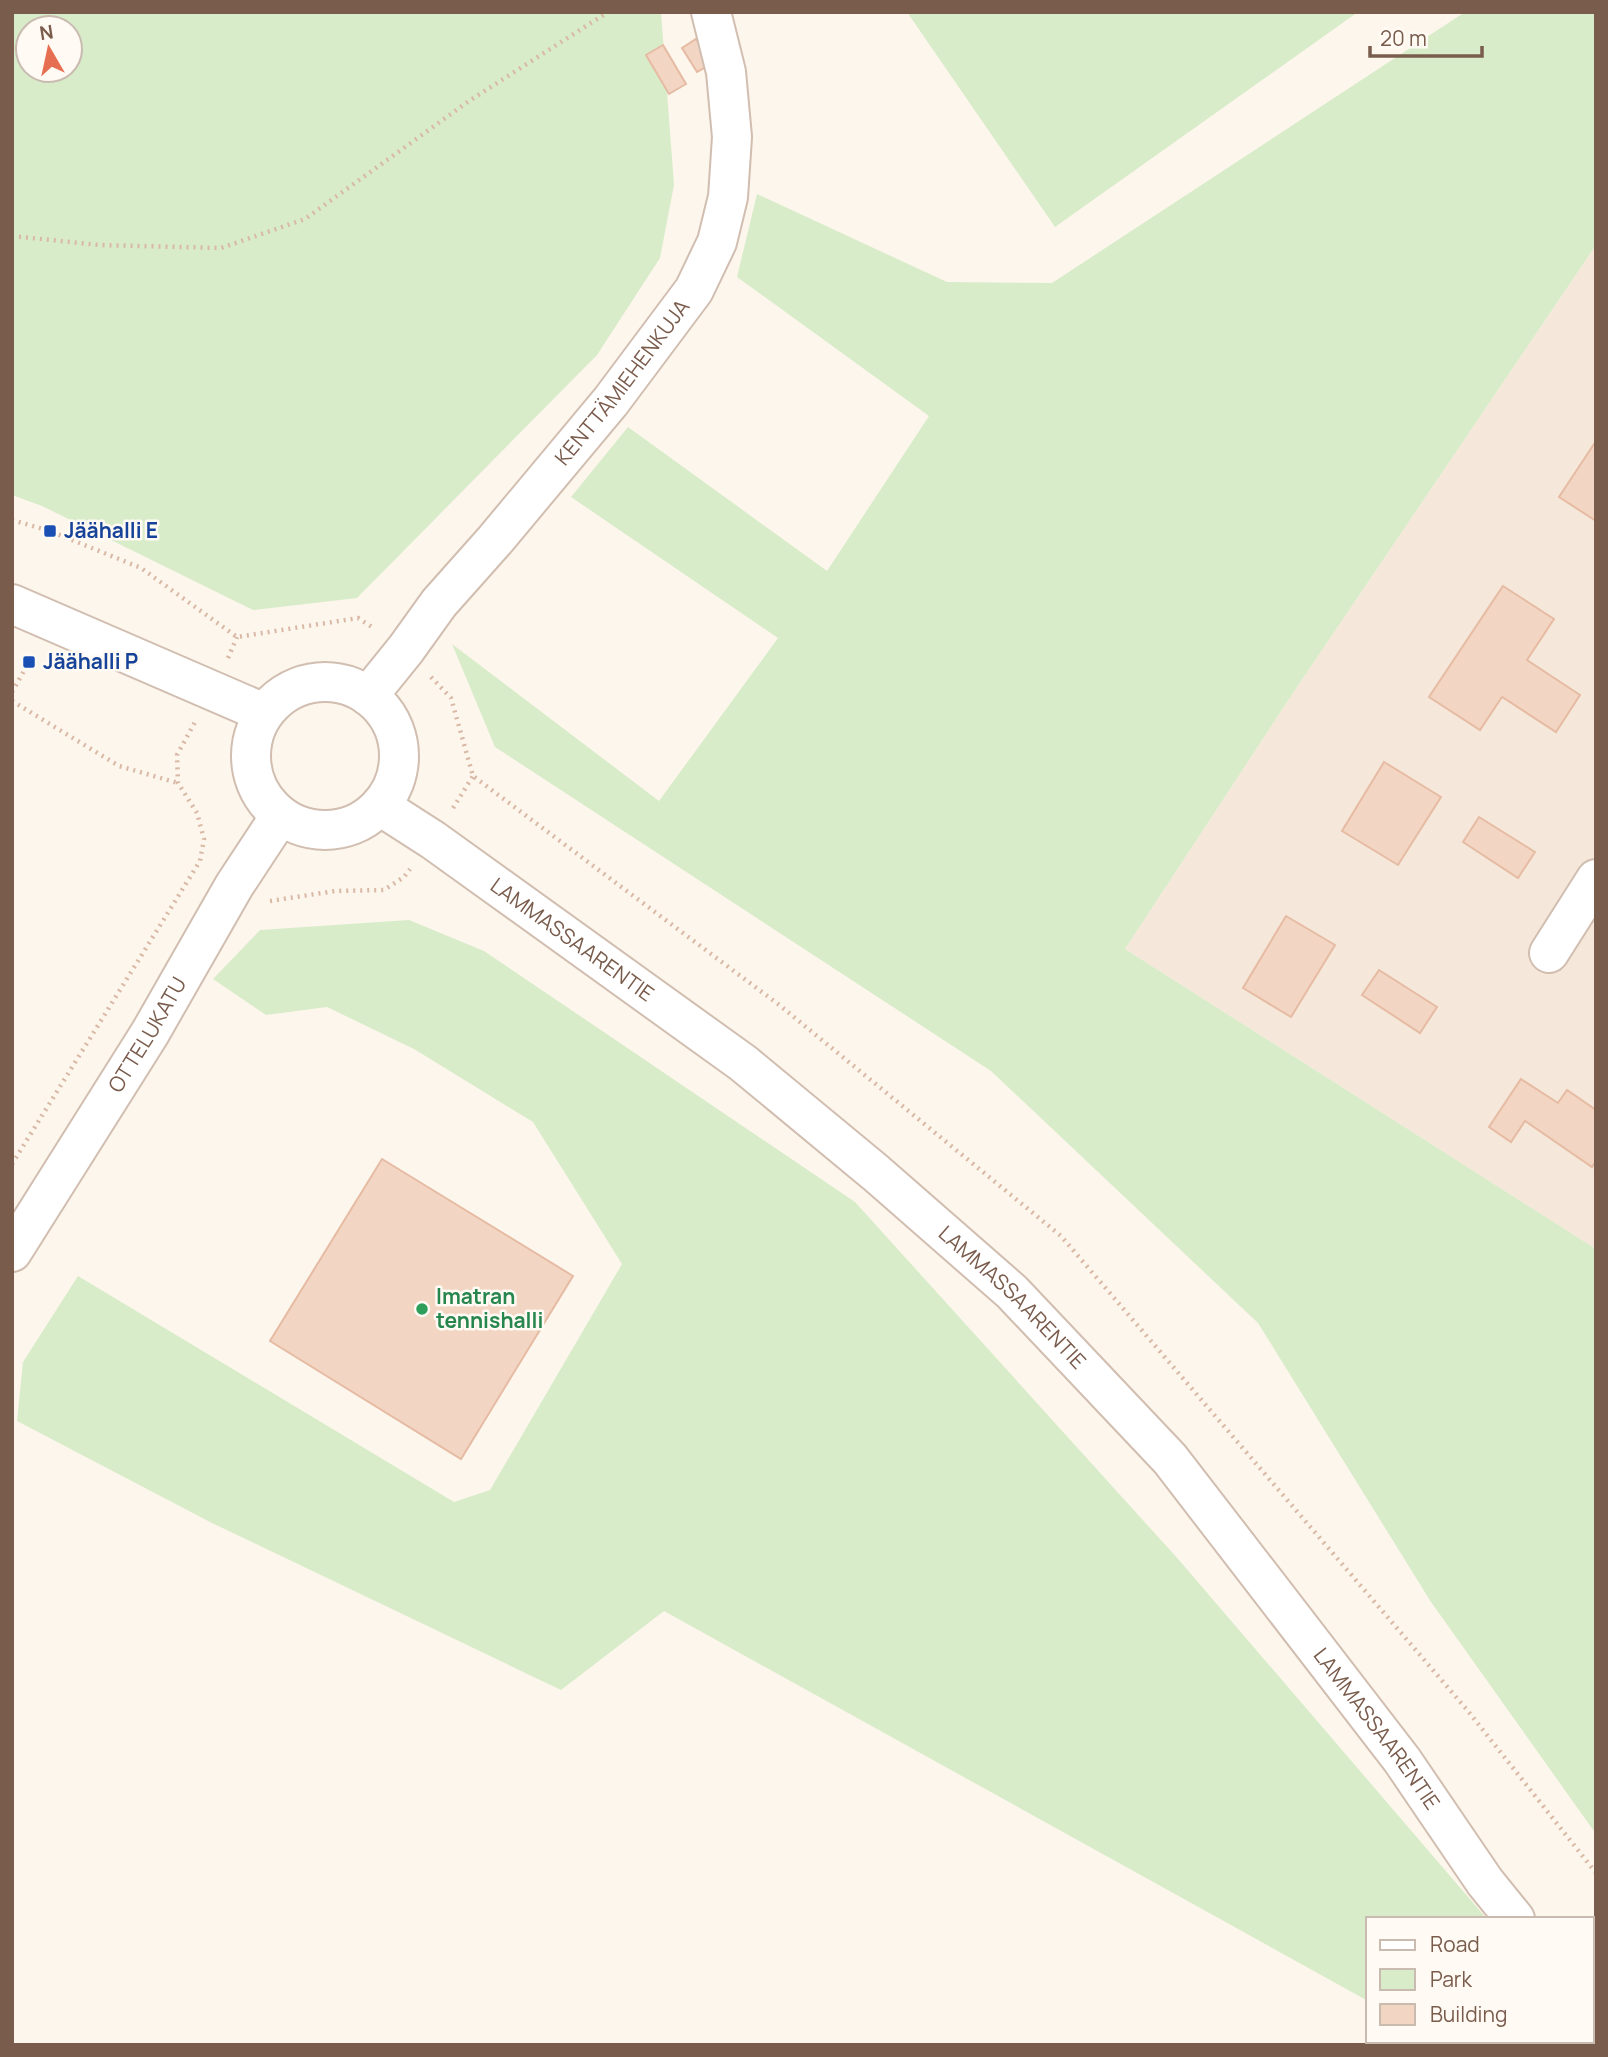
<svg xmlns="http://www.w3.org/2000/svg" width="1608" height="2057" viewBox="0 0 1608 2057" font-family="Manrope,sans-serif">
	<rect width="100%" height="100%" fill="#fdf6ec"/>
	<path fill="#f5e8da" d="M1596 245V1249L1125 949 1295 690Z"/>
	<g fill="#d8ecc9" fill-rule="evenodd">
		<path d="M12 12H661L674 185 660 258 597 355 357 598 253 610 42 506 12 495ZM28 28H70V70H28Z"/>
		<path d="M907 12H1358L1055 227Z"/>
		<path d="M1465 12H1596V245L1295 690 1125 949 1596 1249V1834L1431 1602 1258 1323 991 1071 495 747 452 644 659 801 778 638 571 497 628 427 827 571 929 416 737 277 757 194 947 282 1052 283Z"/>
		<path d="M409 920 484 951 855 1202 1179 1560 1487 1919H1368V2001L664 1611 561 1690 212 1523 17 1421 23 1362 78 1276 454 1502 490 1490 622 1264 533 1122 414 1049 327 1007 266 1015 213 979 260 930Z"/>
		<path d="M1441 2041H1592L1595 2045H1447Z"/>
	</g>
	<g fill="#f3d5c3" stroke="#e6bba3" stroke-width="2">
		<path d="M696 39 712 64 697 72 682 48Z"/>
		<path d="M663 45 686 84 669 94 646 55Z"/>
		<path d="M1596 441V521L1559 497Z"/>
		<path d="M1503 586 1554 619 1527 660 1580 695 1556 732 1502 697 1480 730 1429 697Z"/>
		<path d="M1384 762 1441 797 1398 865 1342 831Z"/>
		<path d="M1479 817 1535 852 1518 878 1463 842Z"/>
		<path d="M1286 916 1335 945 1291 1017 1243 988Z"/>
		<path d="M1379 970 1437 1007 1420 1033 1362 995Z"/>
		<path d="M1521 1079 1558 1103 1567 1090 1596 1110V1161L1592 1167 1525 1121 1511 1142 1489 1127Z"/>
		<path d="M382 1159 573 1276 461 1459 270 1341Z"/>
	</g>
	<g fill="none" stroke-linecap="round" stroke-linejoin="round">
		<defs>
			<g id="minor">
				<path d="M12 604 264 713"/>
				<circle cx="325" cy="756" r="74"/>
				<path id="s1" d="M368 696 406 649 439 603 495 540 611 401 694 290 717 242 728 197 732 137 726 72 711 12"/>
				<path id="s2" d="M380 806 433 840 743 1063 876 1173 1012 1292 1170 1459 1402 1760 1485 1882 1515 1919"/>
				<path d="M1549 953 1596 879"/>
				<path id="s3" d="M12 1252 150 1033 234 886 280 816"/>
				<path d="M1592 2012 1596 2016"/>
			</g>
		</defs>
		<use href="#minor" stroke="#d1beb0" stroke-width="42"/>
		<g stroke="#d9b8a5" stroke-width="4.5" stroke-dasharray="2 5" stroke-linecap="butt">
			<path d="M12 236 99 245 221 248 305 219 469 101 608 12"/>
			<path d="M12 520 50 531 141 568 237 637 358 618 375 629"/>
			<path d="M228 658 237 637"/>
			<path d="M431 677 451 698 473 776 778 1004 1061 1236 1468 1711 1596 1873"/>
			<path d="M12 692 29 662"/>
			<path d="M12 701 119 766 178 783"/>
			<path d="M453 808 473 776"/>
			<path d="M270 901 335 891 384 890 404 877 410 869"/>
			<path d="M12 1164 200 861 204 839 197 813 178 783 177 755 195 722"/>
		</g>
		<use href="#minor" stroke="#fff" stroke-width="38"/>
	</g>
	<g fill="#1a4fb4" stroke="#fffaf3" stroke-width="2.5">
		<rect x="43" y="524" width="14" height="14" rx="3.5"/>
		<rect x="22" y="655" width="14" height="14" rx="3.5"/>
	</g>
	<circle fill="#2e9e5b" stroke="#fffaf3" stroke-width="2.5" cx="422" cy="1309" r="7"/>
	<g text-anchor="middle" stroke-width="5" stroke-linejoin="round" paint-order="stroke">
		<g font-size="21" fill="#7a5c4d" stroke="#fffaf3">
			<text dy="7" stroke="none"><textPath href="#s1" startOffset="404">KENTTÄMIEHENKUJA</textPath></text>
			<text dy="7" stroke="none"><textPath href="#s2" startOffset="234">LAMMASSAARENTIE</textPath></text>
			<text dy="7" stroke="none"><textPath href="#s3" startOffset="256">OTTELUKATU</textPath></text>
			<text dy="7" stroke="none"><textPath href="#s2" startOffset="802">LAMMASSAARENTIE</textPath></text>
			<text dy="7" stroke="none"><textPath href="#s2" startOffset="1368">LAMMASSAARENTIE</textPath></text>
		</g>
		<g font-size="21" font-weight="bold" fill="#164399" stroke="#fffaf3" text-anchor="start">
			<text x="64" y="538">Jäähalli E</text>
			<text x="43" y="669">Jäähalli P</text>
		</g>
		<g font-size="21" font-weight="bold" fill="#27864d" stroke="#fffaf3" text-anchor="start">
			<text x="436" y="1304">Imatran<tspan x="436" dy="24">tennishalli</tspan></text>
		</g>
	</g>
	<rect width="1608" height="2057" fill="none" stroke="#7a5c4d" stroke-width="28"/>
	<rect x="1366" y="1917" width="228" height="126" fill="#fffaf3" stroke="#cabbb1" stroke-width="2"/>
	<rect x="1380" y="1940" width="35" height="10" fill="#ffffff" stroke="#cabbb1" stroke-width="2"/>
	<text x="1430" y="1952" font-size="21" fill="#7a5c4d">Road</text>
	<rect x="1380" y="1969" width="35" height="21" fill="#d8ecc9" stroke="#cabbb1" stroke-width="2"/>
	<text x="1430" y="1987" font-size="21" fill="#7a5c4d">Park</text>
	<rect x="1380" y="2004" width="35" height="21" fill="#f3d5c3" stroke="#cabbb1" stroke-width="2"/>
	<text x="1430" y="2022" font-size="21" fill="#7a5c4d">Building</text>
	<g transform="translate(49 49) rotate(351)"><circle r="33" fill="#fffaf3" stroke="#cabbb1" stroke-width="2"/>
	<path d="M0-5L12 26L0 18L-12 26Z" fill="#e76f51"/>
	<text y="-10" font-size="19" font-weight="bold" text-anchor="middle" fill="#7a5c4d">N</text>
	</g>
	<path d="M1370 46v10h112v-10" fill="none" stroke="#7a5c4d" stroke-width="3.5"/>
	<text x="1380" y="46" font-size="21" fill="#7a5c4d" stroke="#fffaf3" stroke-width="5" paint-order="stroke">20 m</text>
</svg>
